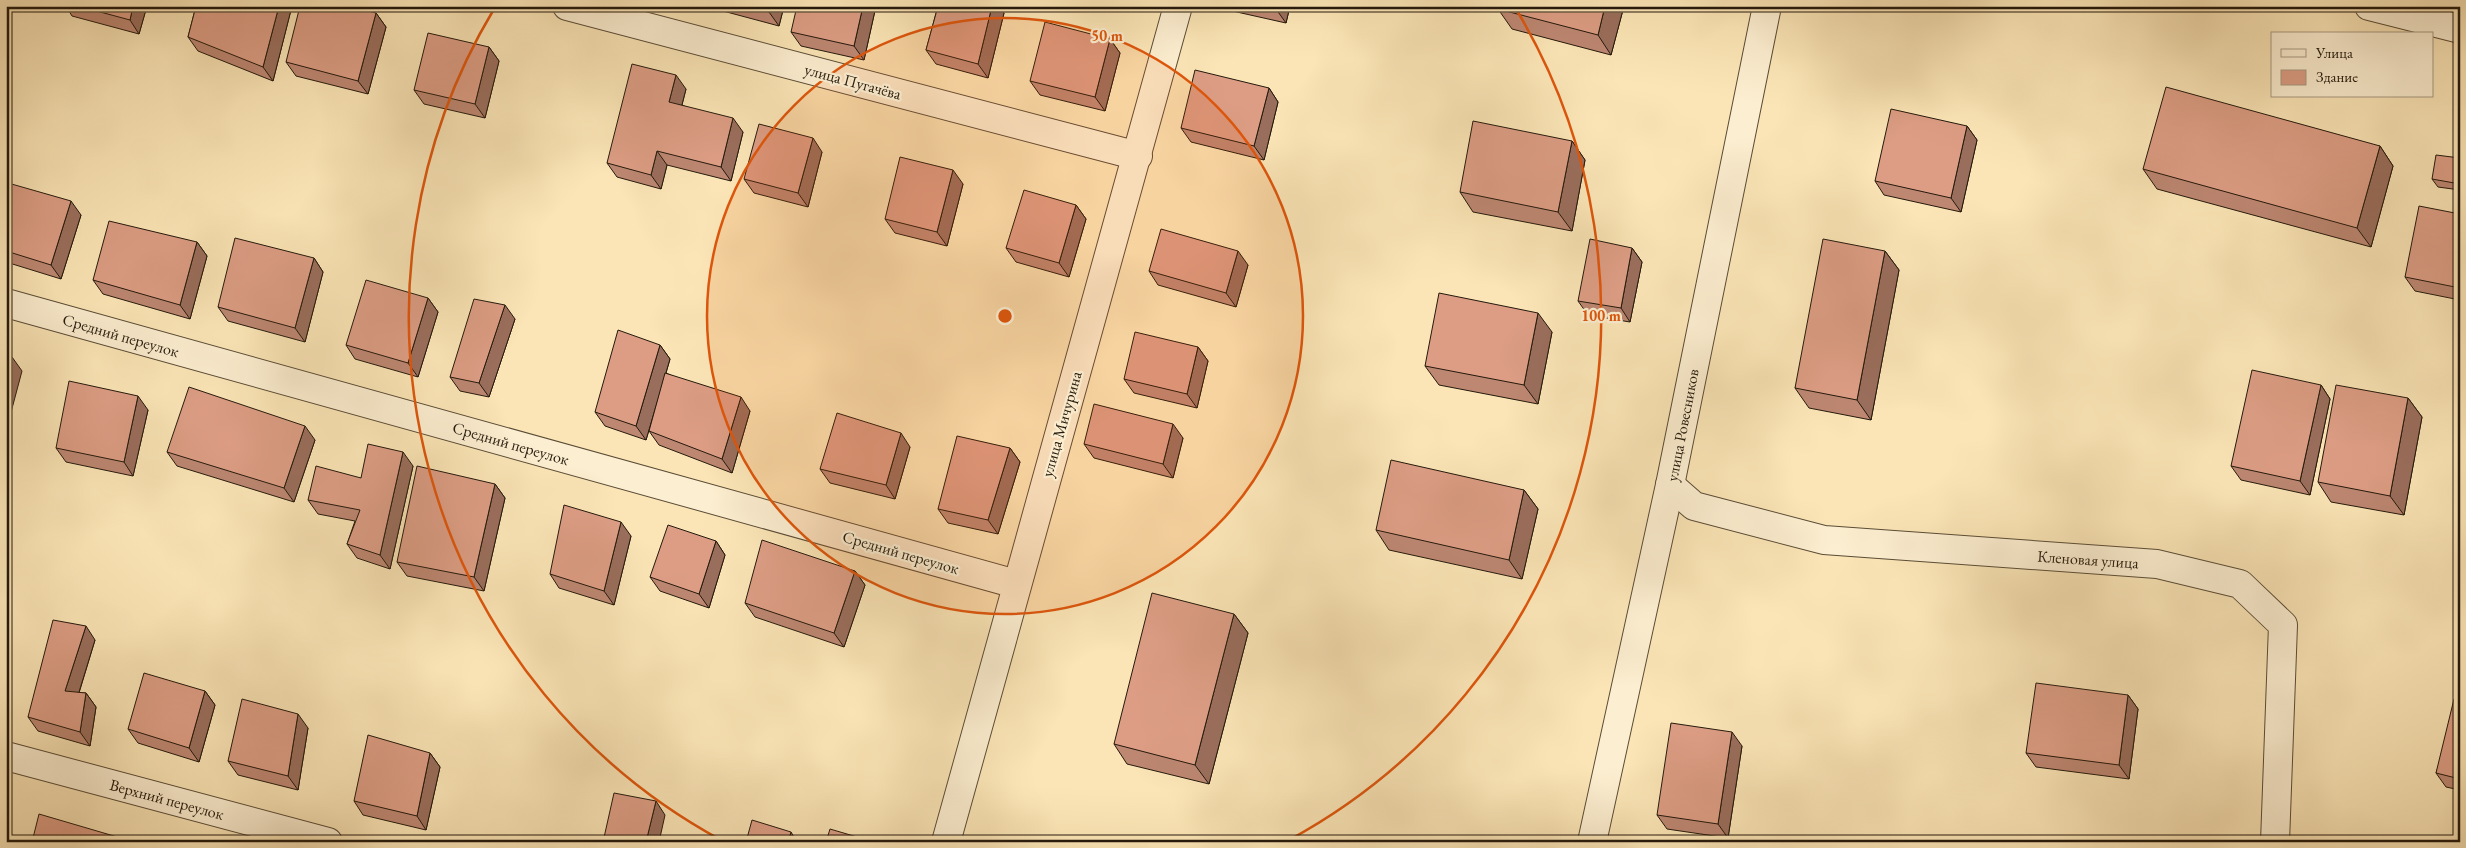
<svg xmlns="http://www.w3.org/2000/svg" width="2466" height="848" viewBox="0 0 2466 848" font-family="'EB Garamond',serif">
	<rect width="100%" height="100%" fill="#fbe5b6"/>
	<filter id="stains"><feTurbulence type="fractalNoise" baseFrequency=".004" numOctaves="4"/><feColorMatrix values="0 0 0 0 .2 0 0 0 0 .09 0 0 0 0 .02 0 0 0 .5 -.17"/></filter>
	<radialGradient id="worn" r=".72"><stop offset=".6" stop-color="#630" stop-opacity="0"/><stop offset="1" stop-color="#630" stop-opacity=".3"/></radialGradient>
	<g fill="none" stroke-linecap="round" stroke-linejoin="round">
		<defs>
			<g id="street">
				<path d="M567 6 1138 156"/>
				<path d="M2369 6 2460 29"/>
				<path d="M6 303 1016 584"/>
				<path d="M1670 485 1694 506 1824 540 2157 564 2240 584 2283 625 2275 842"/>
				<path d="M6 756 328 842"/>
				<path d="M946 842 1178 6"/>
				<path d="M1592 842 1670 485 1767 6"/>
			</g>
		</defs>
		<use href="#street" stroke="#5a4c36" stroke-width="30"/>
		<use href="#street" stroke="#fceed0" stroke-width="28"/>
	</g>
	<g fill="#bd8772" stroke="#24190c">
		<path d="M66 6H147L139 34 72 16Z"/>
		<path d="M196 6H292L273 81 198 51 188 37Z"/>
		<path d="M719 6H784L779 26 723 11Z"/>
		<path d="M876 6 864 60 801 46 791 32Z"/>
		<path d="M938 6H999L1004 13 988 78 936 64 926 50Z"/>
		<path d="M1217 6H1290L1286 23 1219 8Z"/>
		<path d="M1624 6 1611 55 1512 29 1498 9Z"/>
		<path d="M376 13 386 27 368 94 296 76 286 62Z"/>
		<path d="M1110 39 1120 53 1105 111 1040 95 1030 81Z"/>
		<path d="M489 47 499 61 485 118 424 104 414 90Z"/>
		<path d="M1269 88 1278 102 1264 160 1191 142 1181 128Z"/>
		<path d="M686 89 682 105 743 132 731 181 667 165 661 189 617 177 607 163Z"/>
		<path d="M1967 126 1977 140 1961 212 1884 195 1875 181Z"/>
		<path d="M1572 141 1585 160 1572 231 1473 212 1460 192Z"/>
		<path d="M2380 146 2393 166 2371 247 2157 189 2143 169Z"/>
		<path d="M822 152 808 207 754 193 744 179Z"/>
		<path d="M2460 158V190L2438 187 2432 179Z"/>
		<path d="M963 184 947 246 895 233 885 219Z"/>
		<path d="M6 187 81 215 61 279 6 262Z"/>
		<path d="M1076 205 1086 219 1069 277 1016 262 1006 248Z"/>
		<path d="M2460 214V300L2415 291 2405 277Z"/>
		<path d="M197 242 207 256 190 319 103 294 93 280Z"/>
		<path d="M1632 248 1642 262 1630 322 1588 315 1578 301Z"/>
		<path d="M1885 251 1899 270 1871 420 1809 408 1795 388Z"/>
		<path d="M314 258 323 272 305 342 228 321 218 307Z"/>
		<path d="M1248 265 1236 307 1158 285 1149 271Z"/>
		<path d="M428 298 438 312 418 377 355 359 346 345Z"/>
		<path d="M515 319 489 397 460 391 450 377Z"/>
		<path d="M1552 332 1538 404 1439 385 1425 366Z"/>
		<path d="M660 345 670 359 666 373 750 411 732 473 659 445 649 431 658 400 646 440 605 426 595 412Z"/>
		<path d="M1198 347 1208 361 1197 408 1134 393 1124 379Z"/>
		<path d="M2321 385 2330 399 2310 495 2241 480 2231 466Z"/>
		<path d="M2408 398 2422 417 2404 515 2331 502 2318 482Z"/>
		<path d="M148 410 133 476 66 462 56 448Z"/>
		<path d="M1183 438 1173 478 1094 458 1084 444Z"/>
		<path d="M315 440 294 502 177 466 167 452Z"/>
		<path d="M910 447 895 499 830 483 820 469Z"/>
		<path d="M1010 448 1020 462 998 534 948 523 938 509Z"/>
		<path d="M413 466 390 569 357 558 347 544 355 521 318 514 308 500 361 478Z"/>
		<path d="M495 484 505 498 484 591 407 576 397 562Z"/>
		<path d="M1524 490 1538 509 1522 579 1389 550 1376 530Z"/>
		<path d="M631 536 614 605 559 588 550 574Z"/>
		<path d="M716 541 725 555 709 608 660 591 650 577Z"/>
		<path d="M855 571 865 585 844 647 755 617 745 603Z"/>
		<path d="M1234 614 1248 633 1209 784 1127 764 1114 744Z"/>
		<path d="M95 640 79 693H86L96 707 90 746 38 731 28 717Z"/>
		<path d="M205 691 215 705 199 762 138 743 128 729Z"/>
		<path d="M2128 695 2138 709 2129 779 2036 767 2026 753Z"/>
		<path d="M2460 701V790L2446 787 2436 773Z"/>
		<path d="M308 728 298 790 238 775 228 761Z"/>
		<path d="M1742 746 1728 838 1667 829 1657 815Z"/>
		<path d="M430 753 440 767 426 830 363 815 354 801Z"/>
	</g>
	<g fill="#9a6e5c" stroke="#24190c">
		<path d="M133 6H147L139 34 130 20Z"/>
		<path d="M279 6H292L273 81 263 67Z"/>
		<path d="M771 6H784L779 26 769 12Z"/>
		<path d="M863 6H876L864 60 854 46Z"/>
		<path d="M992 6H999L1004 13 988 78 978 64Z"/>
		<path d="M1277 6H1290L1286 23 1276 9Z"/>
		<path d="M1605 6H1624L1611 55 1598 35Z"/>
		<path d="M376 13 386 27 368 94 358 81Z"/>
		<path d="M1110 39 1120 53 1105 111 1095 97Z"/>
		<path d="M489 47 499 61 485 118 475 104Z"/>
		<path d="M676 75 686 89 679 116 669 102Z"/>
		<path d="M1269 88 1278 102 1264 160 1254 146Z"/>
		<path d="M733 118 743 132 731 181 721 167Z"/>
		<path d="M1967 126 1977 140 1961 212 1951 198Z"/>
		<path d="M813 138 822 152 808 207 798 193Z"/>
		<path d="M1572 141 1585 160 1572 231 1558 212Z"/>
		<path d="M2380 146 2393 166 2371 247 2357 228Z"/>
		<path d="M657 151 667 165 661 189 651 175Z"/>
		<path d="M953 170 963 184 947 246 937 232Z"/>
		<path d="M71 201 81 215 61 279 51 265Z"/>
		<path d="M1076 205 1086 219 1069 277 1059 263Z"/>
		<path d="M197 242 207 256 190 319 180 305Z"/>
		<path d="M1632 248 1642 262 1630 322 1621 308Z"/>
		<path d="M1238 251 1248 265 1236 307 1226 293Z"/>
		<path d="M1885 251 1899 270 1871 420 1857 400Z"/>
		<path d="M314 258 323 272 305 342 295 328Z"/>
		<path d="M428 298 438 312 418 377 408 363Z"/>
		<path d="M505 305 515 319 489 397 479 383Z"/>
		<path d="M1538 313 1552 332 1538 404 1524 385Z"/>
		<path d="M660 345 670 359 646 440 636 426Z"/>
		<path d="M1198 347 1208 361 1197 408 1187 394Z"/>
		<path d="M12 357 22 371 6 431V379Z"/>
		<path d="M2321 385 2330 399 2310 495 2300 481Z"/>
		<path d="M138 396 148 410 133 476 124 462Z"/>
		<path d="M741 397 750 411 732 473 722 459Z"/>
		<path d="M2408 398 2422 417 2404 515 2390 496Z"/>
		<path d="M1173 424 1183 438 1173 478 1163 464Z"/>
		<path d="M305 426 315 440 294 502 284 488Z"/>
		<path d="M901 433 910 447 895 499 886 485Z"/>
		<path d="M1010 448 1020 462 998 534 988 520Z"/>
		<path d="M403 452 413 466 390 569 380 555Z"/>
		<path d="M495 484 505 498 484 591 474 577Z"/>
		<path d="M1524 490 1538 509 1522 579 1509 560Z"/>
		<path d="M621 522 631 536 614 605 604 591Z"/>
		<path d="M716 541 725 555 709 608 699 594Z"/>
		<path d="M855 571 865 585 844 647 834 633Z"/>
		<path d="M1234 614 1248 633 1209 784 1195 765Z"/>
		<path d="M86 626 95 640 75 705 65 691Z"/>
		<path d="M205 691 215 705 199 762 189 748Z"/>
		<path d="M86 693 96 707 90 746 80 732Z"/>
		<path d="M2128 695 2138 709 2129 779 2119 765Z"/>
		<path d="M298 714 308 728 298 790 288 776Z"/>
		<path d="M1732 732 1742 746 1728 838 1718 824Z"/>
		<path d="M430 753 440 767 426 830 417 816Z"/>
		<path d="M656 801 665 815 659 842H646Z"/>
		<path d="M791 832 797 842H788Z"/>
	</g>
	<g fill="#dc9d84" stroke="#24190c">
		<path d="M78 6H133L130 20Z"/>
		<path d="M196 6H279L263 67 188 37Z"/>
		<path d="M300 6H350L376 13 358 81 286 62Z"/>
		<path d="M746 6H771L769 12Z"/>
		<path d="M797 6H863L854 46 791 32Z"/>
		<path d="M938 6H992L978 64 926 50Z"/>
		<path d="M1264 6H1277L1276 9Z"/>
		<path d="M1499 6H1605L1598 35 1498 9Z"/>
		<path d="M1045 22 1110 39 1095 97 1030 81Z"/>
		<path d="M428 33 489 47 475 104 414 90Z"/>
		<path d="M632 64 676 75 669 102 733 118 721 167 657 151 651 175 607 163Z"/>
		<path d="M1195 70 1269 88 1254 146 1181 128Z"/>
		<path d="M2166 87 2380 146 2357 228 2143 169Z"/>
		<path d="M1891 109 1967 126 1951 198 1875 181Z"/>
		<path d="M1473 121 1572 141 1558 212 1460 192Z"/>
		<path d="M759 124 813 138 798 193 744 179Z"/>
		<path d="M2436 155 2460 158V184L2432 179Z"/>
		<path d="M900 157 953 170 937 232 885 219Z"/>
		<path d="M8 183 71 201 51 265 6 251V187Z"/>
		<path d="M1024 190 1076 205 1059 263 1006 248Z"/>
		<path d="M2419 206 2460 214V288L2405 277Z"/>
		<path d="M109 221 197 242 180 305 93 280Z"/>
		<path d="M1161 229 1238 251 1226 293 1149 271Z"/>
		<path d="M235 238 314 258 295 328 218 307Z"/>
		<path d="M1590 239 1632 248 1621 308 1578 301Z"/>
		<path d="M1823 239 1885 251 1857 400 1795 388Z"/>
		<path d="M366 280 428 298 408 363 346 345Z"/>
		<path d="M1439 293 1538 313 1524 385 1425 366Z"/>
		<path d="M474 299 505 305 479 383 450 377Z"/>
		<path d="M618 330 660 345 636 426 595 412Z"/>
		<path d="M1135 332 1198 347 1187 394 1124 379Z"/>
		<path d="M6 355 12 357 6 379Z"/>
		<path d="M2252 370 2321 385 2300 481 2231 466Z"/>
		<path d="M665 373 741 397 722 459 649 431Z"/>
		<path d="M69 381 138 396 124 462 56 448Z"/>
		<path d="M2336 385 2408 398 2390 496 2318 482Z"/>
		<path d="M189 387 305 426 284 488 167 452Z"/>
		<path d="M1094 404 1173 424 1163 464 1084 444Z"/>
		<path d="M837 413 901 433 886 485 820 469Z"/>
		<path d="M957 436 1010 448 988 520 938 509Z"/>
		<path d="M368 444 403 452 380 555 347 544 360 510 308 500 316 466 361 478Z"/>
		<path d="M1391 460 1524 490 1509 560 1376 530Z"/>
		<path d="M417 466 495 484 474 577 397 562Z"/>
		<path d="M564 505 621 522 604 591 550 574Z"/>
		<path d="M668 525 716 541 699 594 650 577Z"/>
		<path d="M762 540 855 571 834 633 745 603Z"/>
		<path d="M1152 593 1234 614 1195 765 1114 744Z"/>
		<path d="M53 620 86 626 65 691 86 693 80 732 28 717Z"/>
		<path d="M144 673 205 691 189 748 128 729Z"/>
		<path d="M2036 683 2128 695 2119 765 2026 753Z"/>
		<path d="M242 699 298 714 288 776 228 761Z"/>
		<path d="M2454 699 2460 701V779L2436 773Z"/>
		<path d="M1671 723 1732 732 1718 824 1657 815Z"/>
		<path d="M368 735 430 753 417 816 354 801Z"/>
		<path d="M614 793 656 801 646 842H603Z"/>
		<path d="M39 814 131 841V842H32Z"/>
		<path d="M752 820 791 832 788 842H746Z"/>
		<path d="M830 829 874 842H826Z"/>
	</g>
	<circle cx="1005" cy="316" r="298" fill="#de560c" fill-opacity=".12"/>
	<g fill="none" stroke="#de560c" stroke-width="2.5">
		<circle cx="1005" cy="316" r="298"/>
		<path d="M721 840A596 596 0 0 1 494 9M1516 9A596 596 0 0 1 1289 840"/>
	</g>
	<g text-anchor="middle" stroke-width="4.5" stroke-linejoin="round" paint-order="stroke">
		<g font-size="16" fill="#24190c" stroke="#fceed0">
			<text transform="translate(853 81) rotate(15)" y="6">улица Пугачёва</text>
			<text transform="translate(121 335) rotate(16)" y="6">Средний переулок</text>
			<text transform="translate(1061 424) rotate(-74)" y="6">улица Мичурина</text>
			<text transform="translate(1682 425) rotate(-79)" y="6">улица Ровесников</text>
			<text transform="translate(511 443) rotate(16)" y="6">Средний переулок</text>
			<text transform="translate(901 552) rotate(16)" y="6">Средний переулок</text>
			<text transform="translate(2088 559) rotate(4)" y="6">Кленовая улица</text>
			<text transform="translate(167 799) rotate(15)" y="6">Верхний переулок</text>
		</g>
	</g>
	<circle cx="1005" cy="316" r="8" fill="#de560c" stroke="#fceed0" stroke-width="2.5"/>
	<g font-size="15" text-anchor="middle" font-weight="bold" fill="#de560c" stroke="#fceed0" stroke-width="4.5" stroke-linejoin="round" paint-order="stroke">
		<text x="1107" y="41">50 m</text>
		<text x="1601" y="321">100 m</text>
	</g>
	<rect width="2466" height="848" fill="none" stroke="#fbe5b6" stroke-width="25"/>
	<rect x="8" y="8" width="2451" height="833" fill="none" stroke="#24190c" stroke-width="2.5"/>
	<rect x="12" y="12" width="2441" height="823" fill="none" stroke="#24190c"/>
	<rect x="2271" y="32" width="162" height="65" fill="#fceed0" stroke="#a69982"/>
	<rect x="2281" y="49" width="25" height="8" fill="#fceed0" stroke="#a69982"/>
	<text x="2316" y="58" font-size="15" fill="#24190c">Улица</text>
	<rect x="2281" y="70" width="25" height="15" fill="#dc9d84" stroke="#a69982"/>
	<text x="2316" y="82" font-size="15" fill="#24190c">Здание</text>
	<rect width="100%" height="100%" filter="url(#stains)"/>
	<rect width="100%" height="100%" fill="url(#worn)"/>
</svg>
